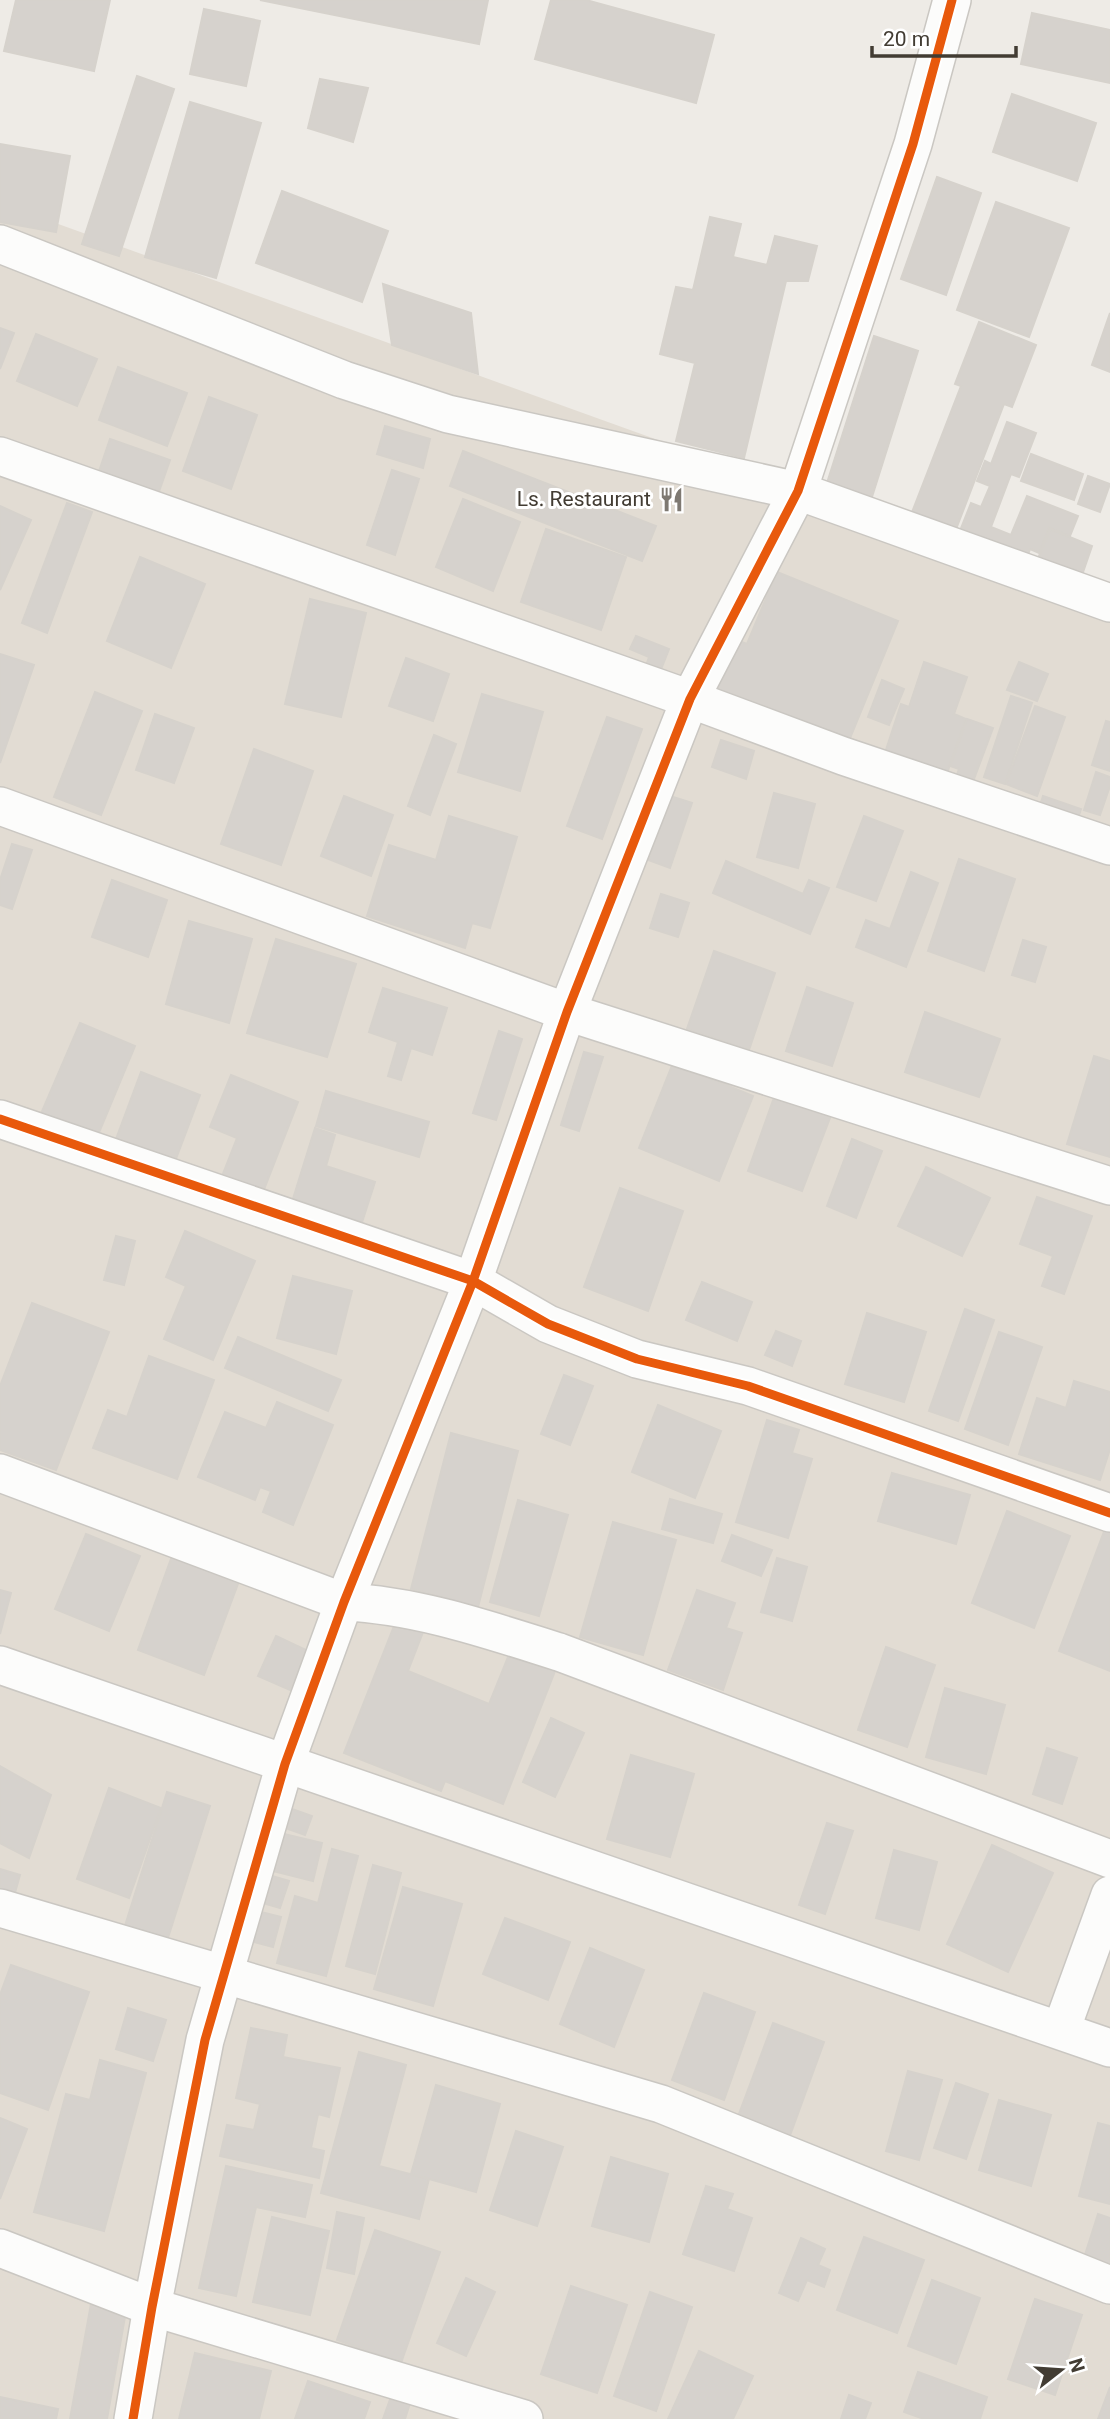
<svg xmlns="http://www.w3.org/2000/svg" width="1110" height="2419" viewBox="0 0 1110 2419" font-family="Roboto,sans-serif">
	<rect width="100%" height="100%" fill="#eeebe6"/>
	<path fill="#e2dcd3" d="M0 203 1110 603V2419H0Z"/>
	<g fill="#d6d2cd" stroke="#d6d2cc" stroke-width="2">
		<path d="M16 0H110L94 71 4 51Z"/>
		<path d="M260 0H488L479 44Z"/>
		<path d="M551 0H586L714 35 696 103 535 59Z"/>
		<path d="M204 9 260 21 246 86 190 74Z"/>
		<path d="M1032 13 1110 30V83L1021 64Z"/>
		<path d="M137 76 174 89 119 256 82 244Z"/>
		<path d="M320 79 368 88 353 142 308 128Z"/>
		<path d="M1012 94 1096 123 1077 181 993 152Z"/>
		<path d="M190 102 261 123 216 278 145 257Z"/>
		<path d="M0 144 70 156 56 232 0 222Z"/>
		<path d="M937 177 981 193 946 295 901 279Z"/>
		<path d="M282 191 388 231 362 302 256 263Z"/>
		<path d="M996 202 1069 228 1029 337 957 310Z"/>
		<path d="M710 217 741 224 733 257 767 265 775 236 817 246 808 281H786L744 458 676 441 695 363 660 354 676 287 693 290Z"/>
		<path d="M383 284 471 313 478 374 392 345Z"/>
		<path d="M1110 313V372L1092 365Z"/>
		<path d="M979 322 1036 345 1012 407 1004 404 953 537 909 520 961 386 955 384Z"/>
		<path d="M0 328 14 333 0 369Z"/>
		<path d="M36 334 97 359 77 406 17 381Z"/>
		<path d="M874 336 918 351 871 500 826 486Z"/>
		<path d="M118 367 187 393 167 446 99 420Z"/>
		<path d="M209 397 257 415 231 489 183 471Z"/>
		<path d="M1007 422 1036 433 1019 477 1011 474 991 527 1011 535 1027 496 1078 516 1070 536 1049 528 1039 553 1030 549 1024 567 956 541 971 503 981 507 990 486 977 481 985 461 991 464Z"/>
		<path d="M385 426 430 439 423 468 377 454Z"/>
		<path d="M110 439 170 460 155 503 95 483Z"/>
		<path d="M463 451 656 526 642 561 450 486Z"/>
		<path d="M1031 454 1083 474 1074 500 1021 481Z"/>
		<path d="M392 470 419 479 395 555 367 545Z"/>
		<path d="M1088 476 1110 484 1100 512 1078 504Z"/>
		<path d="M463 499 520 522 493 591 436 567Z"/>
		<path d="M67 503 92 512 47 633 22 623Z"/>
		<path d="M0 506 31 520 0 590Z"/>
		<path d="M546 529 626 557 601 630 521 602Z"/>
		<path d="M1050 529 1092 546 1081 578 1037 561Z"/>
		<path d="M140 557 205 584 171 668 107 641Z"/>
		<path d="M777 572 898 621 846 748 704 689 726 636 747 644Z"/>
		<path d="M310 599 366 613 341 717 285 704Z"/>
		<path d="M636 636 669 649 660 672 646 666 649 657 630 649Z"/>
		<path d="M0 654 34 665 0 763Z"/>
		<path d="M406 658 449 674 433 721 389 706Z"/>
		<path d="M924 662 967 677 954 714 966 719 946 776 884 756 901 704 909 707Z"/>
		<path d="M1019 662 1048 674 1037 701 1007 690Z"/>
		<path d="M882 680 904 689 889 725 868 717Z"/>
		<path d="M95 692 142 711 101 815 54 797Z"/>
		<path d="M482 694 543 712 520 791 458 772Z"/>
		<path d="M1011 696 1032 703 1005 784 984 777Z"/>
		<path d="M1035 706 1065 717 1037 796 1006 784Z"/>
		<path d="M155 714 194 728 174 783 136 770Z"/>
		<path d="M607 717 642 729 602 839 567 826Z"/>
		<path d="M967 719 993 728 968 795 952 789 959 769 950 766Z"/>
		<path d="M1106 721 1110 722V771L1092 765Z"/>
		<path d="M434 735 456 744 430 815 408 806Z"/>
		<path d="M721 740 754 751 746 779 712 767Z"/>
		<path d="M254 749 313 771 281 865 221 844Z"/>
		<path d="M1096 772 1110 777V786L1100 815 1084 810Z"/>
		<path d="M774 793 815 804 798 868 757 857Z"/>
		<path d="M344 796 393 815 371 876 321 856Z"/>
		<path d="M670 796 692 803 670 868 648 860Z"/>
		<path d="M1043 796 1081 809 1073 833 1035 821Z"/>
		<path d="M449 816 517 837 490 928 472 923 465 948 367 916 389 845 436 860Z"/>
		<path d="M864 816 903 831 876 901 837 887Z"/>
		<path d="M12 844 32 850 12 909 0 905V880Z"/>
		<path d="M959 859 1015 879 984 971 928 951Z"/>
		<path d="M726 861 803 894 809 880 829 888 810 934 713 893Z"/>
		<path d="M911 872 938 883 906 967 856 947 866 920 890 929Z"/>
		<path d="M112 880 167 900 148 957 92 937Z"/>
		<path d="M661 894 689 903 678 937 650 928Z"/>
		<path d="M189 921 252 939 229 1023 166 1004Z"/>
		<path d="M276 939 356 964 327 1057 247 1033Z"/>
		<path d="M1023 940 1046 947 1035 982 1012 975Z"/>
		<path d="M714 951 775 973 749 1050 687 1029Z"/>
		<path d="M807 987 853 1003 832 1066 786 1051Z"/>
		<path d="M383 988 447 1008 432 1055 411 1048 401 1080 388 1076 398 1042 369 1032Z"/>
		<path d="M925 1012 1000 1039 979 1097 905 1072Z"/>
		<path d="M80 1023 135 1046 93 1147 37 1123Z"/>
		<path d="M499 1031 522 1039 496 1120 473 1113Z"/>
		<path d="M584 1052 603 1057 579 1131 561 1125Z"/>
		<path d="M1094 1056 1110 1061V1157L1067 1144Z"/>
		<path d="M673 1063 753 1096 719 1181 639 1148Z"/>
		<path d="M141 1072 200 1095 171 1172 112 1150Z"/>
		<path d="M231 1075 298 1102 258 1205 217 1189 237 1138 210 1127Z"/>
		<path d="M777 1089 833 1110 802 1191 748 1171Z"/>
		<path d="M326 1091 429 1122 419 1157 316 1126Z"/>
		<path d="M315 1128 335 1135 326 1166 375 1182 356 1241 287 1218Z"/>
		<path d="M852 1139 882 1151 856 1218 827 1206Z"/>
		<path d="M926 1167 990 1198 962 1256 898 1226Z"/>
		<path d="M620 1188 683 1211 648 1311 584 1287Z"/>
		<path d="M1037 1197 1092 1216 1064 1294 1042 1286 1053 1256 1020 1244Z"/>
		<path d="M185 1231 255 1261 213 1360 164 1339 186 1286 166 1277Z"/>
		<path d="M116 1236 135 1241 124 1285 104 1280Z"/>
		<path d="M293 1276 352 1291 336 1354 277 1338Z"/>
		<path d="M702 1282 752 1302 737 1341 686 1320Z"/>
		<path d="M32 1303 109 1332 56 1470 0 1450V1386Z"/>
		<path d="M965 1309 994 1320 958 1421 929 1411Z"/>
		<path d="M867 1313 926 1332 904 1402 845 1384Z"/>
		<path d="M776 1331 801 1341 792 1366 765 1355Z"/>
		<path d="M999 1332 1042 1347 1008 1445 965 1429Z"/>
		<path d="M238 1337 341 1380 328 1411 225 1368Z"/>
		<path d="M149 1356 214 1380 177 1479 93 1448 108 1410 127 1417Z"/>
		<path d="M564 1375 593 1386 570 1445 541 1434Z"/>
		<path d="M1074 1381 1110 1392V1449L1100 1480 1019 1454 1037 1398 1066 1408Z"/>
		<path d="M277 1402 333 1425 293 1525 263 1512 271 1491 260 1487 255 1500 198 1477 225 1412 266 1428Z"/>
		<path d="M658 1405 721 1431 695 1498 632 1472Z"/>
		<path d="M767 1420 799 1430 792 1453 812 1459 788 1538 736 1522Z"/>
		<path d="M451 1433 518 1451 478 1607 411 1589Z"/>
		<path d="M892 1473 970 1495 956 1544 878 1521Z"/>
		<path d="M670 1499 722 1514 713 1543 662 1529Z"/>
		<path d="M518 1500 568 1515 539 1616 490 1602Z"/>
		<path d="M1007 1511 1070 1536 1034 1628 972 1603Z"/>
		<path d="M613 1522 676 1540 643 1655 580 1637Z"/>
		<path d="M1105 1529 1110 1531V1671L1059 1651Z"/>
		<path d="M86 1534 140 1556 109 1631 55 1609Z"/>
		<path d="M732 1535 772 1550 761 1576 722 1561Z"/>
		<path d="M172 1556 239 1581 204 1675 138 1650Z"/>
		<path d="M777 1558 807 1567 792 1621 761 1612Z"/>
		<path d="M0 1590 11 1593 0 1634Z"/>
		<path d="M697 1590 735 1603 726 1628 742 1633 723 1690 668 1670Z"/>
		<path d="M396 1621 423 1632 408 1671 489 1704 510 1652 555 1671 503 1804 445 1781 441 1791 344 1753Z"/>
		<path d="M276 1636 308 1651 290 1690 258 1676Z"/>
		<path d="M886 1647 935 1665 907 1747 858 1730Z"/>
		<path d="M945 1688 1005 1705 986 1774 926 1757Z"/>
		<path d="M551 1718 584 1733 555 1797 523 1782Z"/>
		<path d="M1047 1748 1077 1758 1062 1804 1033 1794Z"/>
		<path d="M631 1755 694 1774 670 1857 607 1839Z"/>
		<path d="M0 1766 51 1795 29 1858 0 1843Z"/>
		<path d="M109 1788 161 1808 129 1898 77 1879Z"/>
		<path d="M167 1792 210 1806 166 1944 124 1929Z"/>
		<path d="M292 1809 312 1816 305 1835 285 1828Z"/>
		<path d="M827 1823 853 1831 825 1914 799 1905Z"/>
		<path d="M284 1834 322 1843 313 1881 269 1870 273 1852 279 1853Z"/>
		<path d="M992 1845 1053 1873 1008 1972 947 1944Z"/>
		<path d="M332 1849 358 1856 326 1976 277 1963 295 1896 318 1903Z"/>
		<path d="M894 1850 937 1862 919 1930 876 1918Z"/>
		<path d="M373 1865 401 1873 375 1974 346 1966Z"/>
		<path d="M0 1869 20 1875 11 1907 0 1904Z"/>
		<path d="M272 1876 289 1881 280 1908 263 1903Z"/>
		<path d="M403 1887 462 1904 433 2006 374 1989Z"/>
		<path d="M261 1912 281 1917 273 1947 254 1942Z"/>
		<path d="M505 1918 570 1942 548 2000 483 1974Z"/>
		<path d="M590 1948 644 1970 614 2047 560 2024Z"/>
		<path d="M11 1965 89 1992 48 2110 0 2093V1995Z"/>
		<path d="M704 1993 755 2012 724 2100 672 2080Z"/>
		<path d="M128 2008 166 2020 153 2061 116 2049Z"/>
		<path d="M773 2023 824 2042 788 2141 736 2122Z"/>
		<path d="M251 2028 287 2035 283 2057 340 2068 329 2117 318 2114 311 2148 324 2151 319 2178 220 2156 227 2125 254 2130 260 2104 236 2098Z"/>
		<path d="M359 2052 406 2065 379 2166 429 2179 419 2219 321 2193Z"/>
		<path d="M100 2060 146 2073 104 2231 34 2212 66 2094 90 2100Z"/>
		<path d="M908 2071 942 2080 919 2160 886 2151Z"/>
		<path d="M956 2083 988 2094 966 2159 934 2148Z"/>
		<path d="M436 2085 500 2104 476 2192 411 2174Z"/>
		<path d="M999 2100 1051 2115 1031 2186 979 2170Z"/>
		<path d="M0 2118 27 2129 0 2199Z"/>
		<path d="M1098 2123 1110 2126V2204L1079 2196Z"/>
		<path d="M516 2131 563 2147 537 2226 490 2210Z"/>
		<path d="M611 2157 668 2174 649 2242 592 2226Z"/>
		<path d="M226 2166 312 2185 305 2217 256 2207 236 2296 199 2288Z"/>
		<path d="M706 2186 733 2194 727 2209 752 2218 734 2271 683 2254Z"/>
		<path d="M337 2212 364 2218 354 2274 327 2268Z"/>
		<path d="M1098 2214 1110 2218V2270L1083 2261Z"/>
		<path d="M272 2217 329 2231 310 2315 253 2302Z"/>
		<path d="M375 2230 440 2252 401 2363 337 2340Z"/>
		<path d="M864 2237 924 2260 897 2333 837 2310Z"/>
		<path d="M801 2238 825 2249 818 2265 830 2270 824 2287 807 2280 798 2301 779 2293Z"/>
		<path d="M466 2278 495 2292 466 2356 437 2343Z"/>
		<path d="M932 2280 980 2298 956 2364 908 2346Z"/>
		<path d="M571 2286 627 2305 597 2393 541 2374Z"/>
		<path d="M650 2292 692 2307 656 2411 614 2396Z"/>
		<path d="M1035 2299 1082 2315 1055 2395 1008 2379Z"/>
		<path d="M91 2304 126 2311 107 2419H70Z"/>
		<path d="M699 2351 753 2376 733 2419H668Z"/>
		<path d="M195 2353 271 2371 259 2419H179Z"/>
		<path d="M918 2372 987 2397 980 2419H924L904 2412Z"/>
		<path d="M308 2381 370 2402 364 2419H295Z"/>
		<path d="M1110 2387V2419H1098Z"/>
		<path d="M392 2394 410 2403 405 2419H383Z"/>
		<path d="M849 2395 871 2403 865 2419H841Z"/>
		<path d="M0 2397 58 2409 56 2419H0Z"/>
	</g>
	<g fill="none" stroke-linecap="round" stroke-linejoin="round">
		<defs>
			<g id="street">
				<path d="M0 244 344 380 448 414 798 491 1110 603"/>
				<path d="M0 456 690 699 843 756 1110 846"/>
				<path d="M0 806 567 1012 1110 1186"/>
				<path d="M0 1119 473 1281 548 1324 637 1359 748 1386 1110 1513"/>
				<path d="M0 1473 344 1602C417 1605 489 1630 559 1652L1110 1859"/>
				<path d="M0 1665 1110 2048"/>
				<path d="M0 1908 661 2104 1110 2285"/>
				<path d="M1061 2030 1110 1895"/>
				<path d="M0 2248 152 2307 524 2419"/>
				<path d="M133 2419 152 2307 205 2040 285 1764 344 1602 473 1281 567 1012 690 699 798 491 913 144 952 0"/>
			</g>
		</defs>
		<use href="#street" stroke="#cac7c2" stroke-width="40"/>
		<use href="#street" stroke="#fcfcfb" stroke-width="37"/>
		<defs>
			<g id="cycleway">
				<path d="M0 1119 473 1281 548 1324 637 1359 748 1386 1110 1513"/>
				<path d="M133 2419 152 2307 205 2040 285 1764 344 1602 473 1281 567 1012 690 699 798 491 913 144 952 0"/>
			</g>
		</defs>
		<use href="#cycleway" stroke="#fff" stroke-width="13"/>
		<use href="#cycleway" stroke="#e8590c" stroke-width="9"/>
	</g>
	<defs>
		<symbol id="restaurant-bare" viewBox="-9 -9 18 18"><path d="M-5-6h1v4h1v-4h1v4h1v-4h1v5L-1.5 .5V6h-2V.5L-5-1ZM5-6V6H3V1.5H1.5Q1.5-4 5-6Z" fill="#7e7972" stroke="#fff" stroke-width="2.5" paint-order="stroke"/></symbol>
	</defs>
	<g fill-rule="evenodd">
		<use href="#restaurant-bare" x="654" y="482" width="35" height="35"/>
	</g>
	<g text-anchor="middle" stroke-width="6" stroke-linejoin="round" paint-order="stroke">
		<g font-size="21" fill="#423c33" stroke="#fff" text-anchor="end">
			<text x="651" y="506">Ls. Restaurant</text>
		</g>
	</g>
	<g transform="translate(1061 2370) rotate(73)" stroke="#ffffff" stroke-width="5" paint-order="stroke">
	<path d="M0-5L12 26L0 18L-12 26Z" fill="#423c33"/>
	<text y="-10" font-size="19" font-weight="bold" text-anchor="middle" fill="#423c33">N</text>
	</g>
	<path d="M872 46v10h144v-10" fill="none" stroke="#423c33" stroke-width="3.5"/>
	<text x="883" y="46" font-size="21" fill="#423c33" stroke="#ffffff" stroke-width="5" paint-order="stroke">20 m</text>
</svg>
